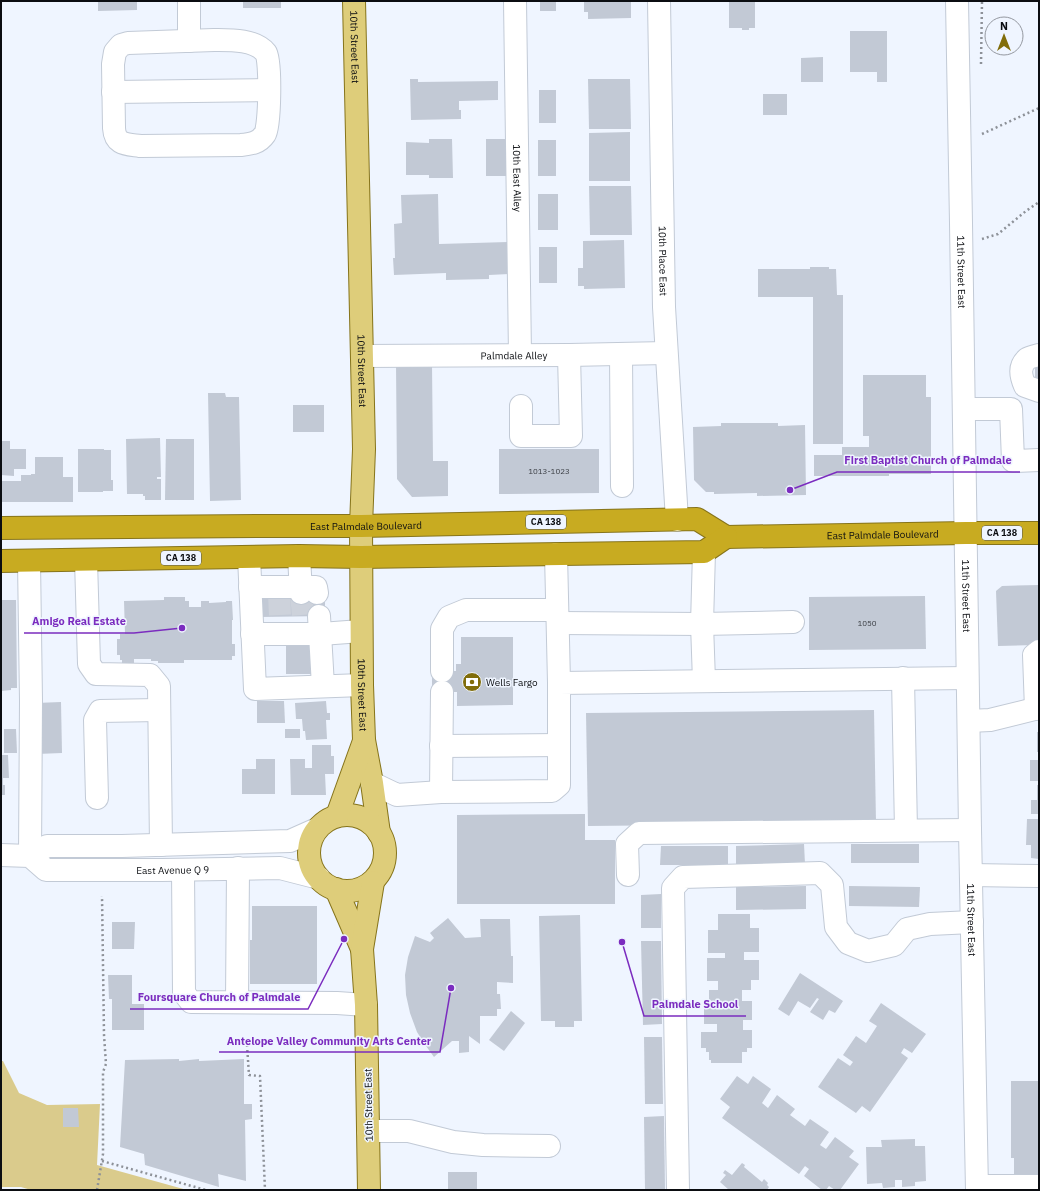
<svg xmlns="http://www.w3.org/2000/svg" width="1040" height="1191" viewBox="0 0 1040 1191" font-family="'IBM Plex Sans',sans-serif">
	<rect width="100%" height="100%" fill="#eff5ff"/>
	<path fill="#dacb8c" d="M1 1061H3L19 1093 47 1105 100 1104 97 1165 187 1190H31L21 1187H1Z"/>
	<g fill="#c2c9d5">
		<path d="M98 1H137V10L98 11Z"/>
		<rect x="243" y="1" width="38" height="7"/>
		<rect x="540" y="1" width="16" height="10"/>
		<path d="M584 1H631V18L588 19V12H584Z"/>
		<path d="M729 1H755V28H749V30H742V28H729Z"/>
		<path d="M850 31H887V82H877V72H850Z"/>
		<path d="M823 57V82H801V58Z"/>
		<path d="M410 79H418V82L498 81V100L459 101V110H461V119L411 120Z"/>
		<path d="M588 79H630L631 129H589Z"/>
		<rect x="539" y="90" width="17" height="33"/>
		<rect x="763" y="94" width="24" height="21"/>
		<path d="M630 132V181H589V133Z"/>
		<path d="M429 139H452L453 178H429V175H406V142L429 143Z"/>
		<rect x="486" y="139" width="20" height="37"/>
		<rect x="538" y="140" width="18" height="36"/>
		<path d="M589 186H631L632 235H590Z"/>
		<path d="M438 194 439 244 508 242 509 274 489 275V279L446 280V273L394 275 393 258H395L394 224 402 223 401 195Z"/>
		<rect x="538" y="194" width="20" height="36"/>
		<path d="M624 240 625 288 584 289V286H578V268H583V241Z"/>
		<rect x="539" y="247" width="18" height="36"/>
		<path d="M810 267H829V269H836L837 295H843V444H813V297H758V269H810Z"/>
		<path d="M396 364H432L433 461H448V496L412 497 397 479Z"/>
		<rect x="1035" y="367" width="4" height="13"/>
		<path d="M863 375H926V397H931V474H889V476H814V455H842V447H869V436H863Z"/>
		<path d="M208 393H225L226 397H239L241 500 210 501Z"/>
		<rect x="293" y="405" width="31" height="27"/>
		<path d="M721 423H778V426L805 425 806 495 757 496V493L714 494V492H706L694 480 693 427 721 426Z"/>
		<path d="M160 438 161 477H157V479H161V500H145V496H143V494H127L126 439Z"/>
		<path d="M166 439H194V500H165Z"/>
		<path d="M1 441H10V449H26V469H14V476L1 475Z"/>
		<path d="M78 449H104V450H111V480H113V491H103V492H78Z"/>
		<path d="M499 449H599V493L499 494Z"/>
		<path d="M35 457H63V477H73V502H1V481H21V475H31V474H35Z"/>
		<path d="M1039 585V641L1035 645 998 646 996 591 1002 586Z"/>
		<path d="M325 593V616L261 617 260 594Z"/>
		<path d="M925 596 926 649 809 650V597Z"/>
		<path d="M164 597H185V601H189V607H201V601H209V603L226 602V601H232L233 620H232V644H235V656H232V660H184V663H158V661H151V659H134V663H122V660H120V655H117V639H120V634H125L124 601 164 600Z"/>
		<path d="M1 600H16L17 688H11V690L1 691Z"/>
		<path d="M461 637H513V705L457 706V692H432V671H456V664H461Z"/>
		<path d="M310 645 311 674H286V646Z"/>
		<path d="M257 701H284L285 723H257Z"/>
		<path d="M326 701 327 713H330V720H326L327 739 306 740 305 731H303L302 719H296L295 703Z"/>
		<path d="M61 702 62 753 37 754 36 703Z"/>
		<path d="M874 710 876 823 588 826 586 713Z"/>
		<path d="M4 729H16L17 753H4Z"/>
		<rect x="285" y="729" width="15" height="9"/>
		<rect x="1037" y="732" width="2" height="20"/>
		<path d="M312 745H331V756H334V774H325L326 795H291L290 759H305V768H312Z"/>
		<path d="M1 755H8L9 778H3V785H5V795H1Z"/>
		<path d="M256 759H275V794H242V769H256Z"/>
		<rect x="1030" y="760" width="9" height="21"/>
		<path d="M1037 785H1039V814H1031V800H1037Z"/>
		<path d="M585 814V840H615V904H457V815Z"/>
		<path d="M1027 819H1039V859L1031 858V845H1026Z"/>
		<path d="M804 844 805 864 736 865V846Z"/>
		<rect x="851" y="844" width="68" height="19"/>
		<path d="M661 846H728V865H660Z"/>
		<path d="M806 886V909L736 910V887Z"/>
		<path d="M849 886 920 887 919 907 849 906Z"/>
		<path d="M661 894V928H641V895Z"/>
		<path d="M252 906H317V984H250V940H252Z"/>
		<path d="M718 914H750V928H759V952H744V960H759V980H751V990H742V1001H752V1020H743V1030H752V1048H747V1052H742V1063H711V1060H709V1052H706V1048H701V1032H717V1024H704V1001H709V990H718V981H707V958H725V953H708V930H718Z"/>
		<path d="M580 915 582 1021H574V1027H555V1021H541L539 916Z"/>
		<path d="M448 918 465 938 481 937 480 919H510L511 956H513V983L497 982V994H500L501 1009H497V1016H480V1044L469 1036V1052L459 1053V1041H452L434 1057 426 1046 417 1032 410 1013 406 995 405 975 408 957 415 936 430 942 434 938 430 933Z"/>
		<path d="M112 922H135L134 949H112Z"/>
		<path d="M641 941H661L662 1024 643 1025Z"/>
		<path d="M800 973 843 1001 835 1013 829 1010 823 1020 810 1012 819 999 817 998 810 1008 798 1001 789 1016 778 1009Z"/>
		<path d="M108 975H132V1004H144V1030H112V999H109Z"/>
		<path d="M881 1003 926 1034 912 1053 904 1048 901 1053 908 1058 870 1112 862 1106 856 1113 818 1087 838 1058 850 1066 853 1062 843 1055 856 1036 866 1043 877 1026 869 1021Z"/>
		<path d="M511 1011 525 1023 504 1051 489 1040Z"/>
		<path d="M644 1037H662L663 1104H645Z"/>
		<path d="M179 1059V1061L199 1059V1061L244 1059V1104H252V1119L245 1120 246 1181 218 1174 219 1187 145 1165 144 1154 120 1147 125 1060Z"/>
		<path d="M737 1076 748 1084 753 1076 771 1089 762 1103 768 1108 777 1095 795 1109 790 1115 805 1126 810 1119 829 1132 820 1145 826 1149 835 1137 854 1151 849 1157 859 1164 840 1190H835L829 1186 826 1190H822L804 1176 809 1169 805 1166 799 1174 722 1118 730 1107 720 1099Z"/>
		<path d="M1011 1081H1039V1175H1014V1158H1011Z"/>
		<path d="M63 1108H78L79 1127H63Z"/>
		<path d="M664 1116 665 1190H645L644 1117Z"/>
		<path d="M915 1139V1146H925L926 1181 915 1182V1186L902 1187V1180H895V1187L883 1188 882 1183 867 1184 866 1147H882L881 1140Z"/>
		<path d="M742 1163 745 1165 744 1167 762 1182 764 1179 768 1183 767 1185 769 1187 767 1190H729L720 1182 726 1175 723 1173 725 1170 732 1175Z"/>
		<rect x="448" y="1172" width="29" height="18"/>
	</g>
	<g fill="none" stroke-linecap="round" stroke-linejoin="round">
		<g stroke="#cdd2db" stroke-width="22" stroke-dasharray="22 11" stroke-linecap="butt">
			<path d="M279 593 280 616"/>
			<path d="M301 593 303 616"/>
		</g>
		<defs>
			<g id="minor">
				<path d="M189 1V41"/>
				<path id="s1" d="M515 1 520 355"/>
				<path id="s2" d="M659 1 664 307 677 520"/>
				<path id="s3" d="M957 1 961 223 970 830 977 1190"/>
				<path d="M214 40C229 40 255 39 266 53 271 59 270 127 265 134 259 143 251 144 241 145L140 146C126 144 115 145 114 128L113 64 115 52 121 45 128 43Z"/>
				<path d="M113 92 269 90"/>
				<path d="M621 354 622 486"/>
				<path d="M1039 355C1035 356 1030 357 1027 359 1018 367 1021 377 1025 386L1039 391"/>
				<path id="s4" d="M362 356 569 355 666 353"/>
				<path d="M521 406V436H571L569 355"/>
				<path d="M964 409H1011L1013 461 1039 460"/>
				<path d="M704 552 702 624 704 681"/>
				<path d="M556 554 559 683"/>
				<path d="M299 556 301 593"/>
				<path d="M249 557 255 689 362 685"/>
				<path d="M86 560 89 664 96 674 150 675 159 686 161 845"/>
				<path d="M29 561 31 701 30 856"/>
				<path d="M250 587H316L317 593"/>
				<path d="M319 616 323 686"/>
				<path d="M558 623 702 624 793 622"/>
				<path d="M252 634H321L361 631"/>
				<path d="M442 671V629L449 617 466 610H557"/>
				<path d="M903 678 906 830"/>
				<path d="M1036 709 1034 655 1039 651"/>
				<path d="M969 721 990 720 1039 708"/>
				<path d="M441 746 559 745"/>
				<path d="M372 783 397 795 441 792 552 791 559 785V683L967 678"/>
				<path d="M441 792 442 692"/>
				<path d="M97 798 95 720 100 711 159 710"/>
				<path id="s5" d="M1 855 30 856 46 870H162L280 868 319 878"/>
				<path d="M30 856 47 846H122L290 841 317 829"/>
				<path d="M183 870 184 993 191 1002 337 1003 366 1005"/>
				<path d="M628 875 627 844 639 833 970 830"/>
				<path d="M971 875 1039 876"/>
				<path d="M237 1002 238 868"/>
				<path d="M368 1131H409L453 1142 483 1145 549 1146"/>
				<path d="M977 1186H1039"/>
				<path d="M678 1190 673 888 683 877 820 873 832 885 836 927 848 943 868 951 894 945 907 929 930 924 972 922"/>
			</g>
			<g id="major">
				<path id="s6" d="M354 1 364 449 361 526 362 685 364 740 372 783 379 833"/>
				<circle cx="347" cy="853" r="38"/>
				<path d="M337 816 364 741"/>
				<path d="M336 889 362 949"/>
				<path d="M369 1190 366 1005 362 949 373 882"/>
			</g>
			<g id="highway">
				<path id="s7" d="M1 528 268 526H361L697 519 726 537 966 533H1039"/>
				<path d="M1 561 299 556 361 557 704 552 726 537"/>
			</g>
		</defs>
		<use href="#minor" stroke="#c2cad6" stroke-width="24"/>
		<use href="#major" stroke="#86741b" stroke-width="24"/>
		<use href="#highway" stroke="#86741b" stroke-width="24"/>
		<g stroke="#8d9198" stroke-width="2.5" stroke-dasharray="2 3" stroke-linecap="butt">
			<path d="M981 64 982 1"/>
			<path d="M982 134 1039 108"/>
			<path d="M982 239 998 234 1026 211 1039 202"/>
			<path d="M247 1045 249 1075 260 1076 265 1190"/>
			<path d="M102 1161 206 1190"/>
			<path d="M97 1190 103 1154V1072L106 1064 104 1035 102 896"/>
		</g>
		<use href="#minor" stroke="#fff" stroke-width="22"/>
		<use href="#major" stroke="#decd7a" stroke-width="22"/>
		<use href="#highway" stroke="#c8ab21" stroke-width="22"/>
	</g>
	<defs>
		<symbol id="bank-disc" viewBox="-11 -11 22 22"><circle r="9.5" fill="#816d0a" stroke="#eff5ff"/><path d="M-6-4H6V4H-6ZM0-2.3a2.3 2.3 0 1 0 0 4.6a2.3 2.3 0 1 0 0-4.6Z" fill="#fff"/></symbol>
	</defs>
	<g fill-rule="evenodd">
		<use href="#bank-disc" x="461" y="671" width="22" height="22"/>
	</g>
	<g text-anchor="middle" stroke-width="3" stroke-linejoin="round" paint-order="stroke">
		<g font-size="8" fill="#393c42">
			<text x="549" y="474">1013-1023</text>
			<text x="867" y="626">1050</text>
		</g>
		<g fill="#eff5ff" stroke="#4f5358" stroke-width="1">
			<rect x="526" y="515" width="40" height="14" rx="3"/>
			<rect x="982" y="526" width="40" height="14" rx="3"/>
			<rect x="161" y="551" width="40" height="14" rx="3"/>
		</g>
		<g font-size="9" font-weight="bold" fill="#0b0d11">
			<text x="546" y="525">CA 138</text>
			<text x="1002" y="536">CA 138</text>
			<text x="181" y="561">CA 138</text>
		</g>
		<g font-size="10" fill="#0b0d11" stroke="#eff5ff">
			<text dy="4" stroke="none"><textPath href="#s6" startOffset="46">10th Street East</textPath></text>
			<text dy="4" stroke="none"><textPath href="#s1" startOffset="177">10th East Alley</textPath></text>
			<text dy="4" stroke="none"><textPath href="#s2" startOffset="260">10th Place East</textPath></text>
			<text dy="4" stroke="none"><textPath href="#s3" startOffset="271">11th Street East</textPath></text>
			<text dy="4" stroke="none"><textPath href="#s4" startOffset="152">Palmdale Alley</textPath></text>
			<text dy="4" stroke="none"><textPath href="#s6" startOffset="370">10th Street East</textPath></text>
			<text dy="4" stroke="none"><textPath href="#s7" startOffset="365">East Palmdale Boulevard</textPath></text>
			<text dy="4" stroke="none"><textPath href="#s7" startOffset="887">East Palmdale Boulevard</textPath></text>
			<text dy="4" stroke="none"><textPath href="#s3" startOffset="595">11th Street East</textPath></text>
			<text dy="4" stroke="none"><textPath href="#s6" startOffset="694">10th Street East</textPath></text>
			<text dy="4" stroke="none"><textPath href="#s5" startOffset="177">East Avenue Q 9</textPath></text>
			<text dy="4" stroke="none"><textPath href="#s3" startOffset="919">11th Street East</textPath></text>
			<text transform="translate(368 1105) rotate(-91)" y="4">10th Street East</text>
		</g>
		<g font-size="10" fill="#0b0d11" stroke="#eff5ff" text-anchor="start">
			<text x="486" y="686">Wells Fargo</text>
		</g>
	</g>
	<path fill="none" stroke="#7b2cbf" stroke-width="1.5" d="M790 490L837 472H1020M182 628L134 633H24M344 939L308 1009H130M622 942L644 1016H746M451 988L440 1052H219"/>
	<g fill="#7b2cbf" stroke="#eff5ff" stroke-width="1.5">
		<circle cx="790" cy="490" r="4"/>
		<circle cx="182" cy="628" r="4"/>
		<circle cx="344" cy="939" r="4"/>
		<circle cx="622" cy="942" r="4"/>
		<circle cx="451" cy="988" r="4"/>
	</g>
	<g font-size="11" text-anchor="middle" font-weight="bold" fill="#7b2cbf" stroke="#eff5ff" stroke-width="3" stroke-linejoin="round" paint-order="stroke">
		<text x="928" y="464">First Baptist Church of Palmdale</text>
		<text x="79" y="625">Amigo Real Estate</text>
		<text x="219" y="1001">Foursquare Church of Palmdale</text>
		<text x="695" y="1008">Palmdale School</text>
		<text x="329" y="1045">Antelope Valley Community Arts Center</text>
	</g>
	<rect width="1040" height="1191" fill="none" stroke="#0b0d11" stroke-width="4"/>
	<g transform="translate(1004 36)"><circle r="19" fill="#eff5ff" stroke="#9498a0"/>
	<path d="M0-3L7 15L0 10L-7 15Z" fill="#816d0a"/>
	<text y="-6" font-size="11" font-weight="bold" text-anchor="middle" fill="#0b0d11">N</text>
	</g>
</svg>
